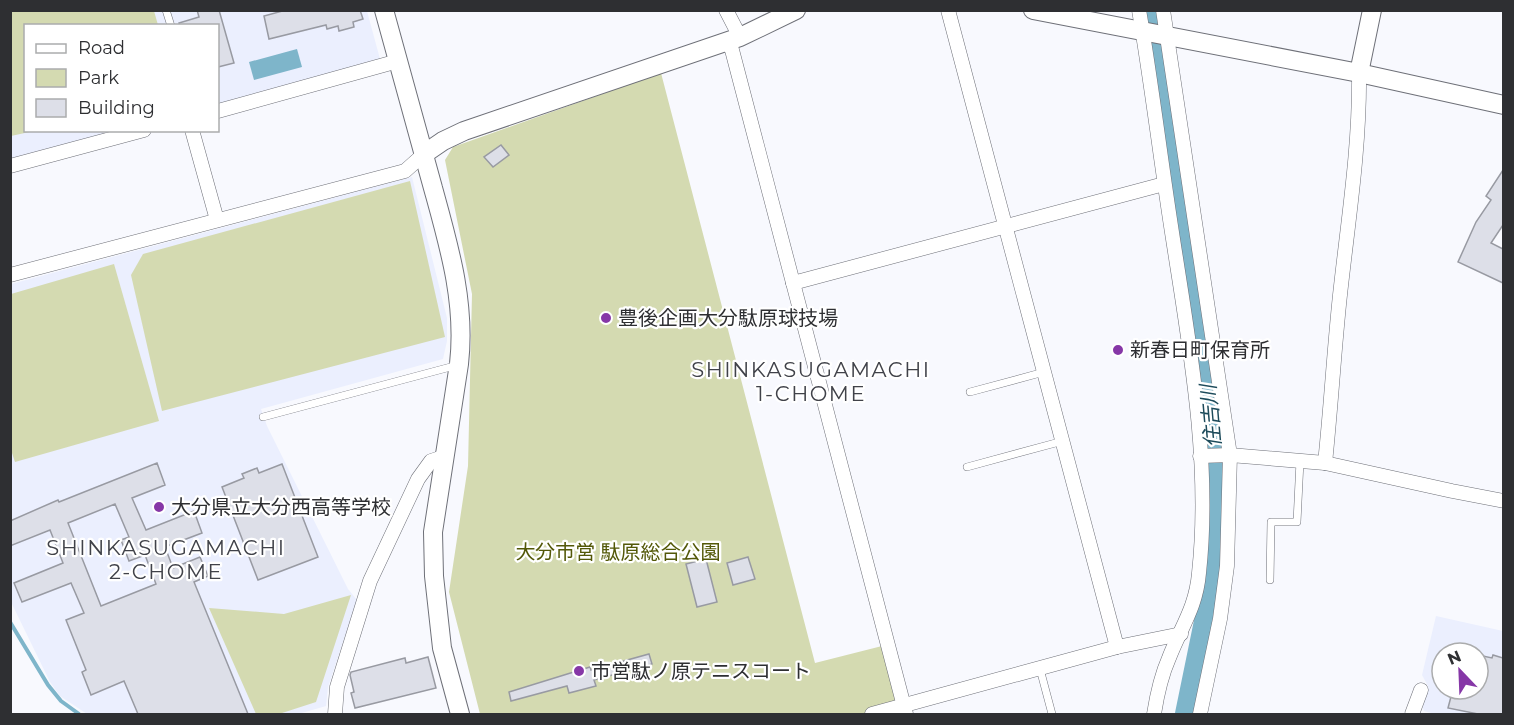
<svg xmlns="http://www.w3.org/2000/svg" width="1514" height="725" viewBox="0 0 1514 725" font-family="Montserrat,'Noto Sans JP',sans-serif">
	<rect width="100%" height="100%" fill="#f8f9fe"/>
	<g fill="#ebeffe" fill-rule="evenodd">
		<path d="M11 11H367L380 59 218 104V26H26V130L122 131 11 161Z"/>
		<path d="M412 177 447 318V341L443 359 261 409 267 426 348 589 357 600 328 687 326 706 298 714H87L60 696 50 682 11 602V284Z"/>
		<path d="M1436 616 1503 631V714H1435L1424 711 1422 705 1428 686 1422 675ZM1442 653H1478V689H1442Z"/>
	</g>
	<g fill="#d4dab1">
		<path d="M11 10 154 11 158 25 26 26V130L34 131 11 136Z"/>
		<path d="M661 73 815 663 886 645 901 705 863 714H480L449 592 468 466 472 294 445 160 453 147Z"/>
		<path d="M410 181 445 337 162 411 131 275 143 254Z"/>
		<path d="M114 264 159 421 15 462 10 447 11 294Z"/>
		<path d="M351 595 316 702 279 714H256L209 608 284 614Z"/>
	</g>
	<path fill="#7eb5ca" d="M297 49 302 67 254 80 249 62Z"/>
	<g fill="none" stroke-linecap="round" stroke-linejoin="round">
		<path stroke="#7eb5ca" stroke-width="4" d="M10 622 48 685 61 701 79 714"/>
		<path stroke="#7eb5ca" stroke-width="24" d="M1152 10 1207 367 1215 463 1217 522 1210 602 1187 714"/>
	</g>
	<g fill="#dddfe8" stroke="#989aa2" stroke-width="1.5" fill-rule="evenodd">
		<path d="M197 10H219L234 63 218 67V26H180L179 23 199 17Z"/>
		<path d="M286 10H360L363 19 353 22 354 27 339 31 338 26 327 29 326 25 269 39 264 16Z"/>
		<path d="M501 145 509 155 493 167 484 157Z"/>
		<path d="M1503 170V225L1491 243 1503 249V283L1458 262 1476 222 1491 200 1486 196Z"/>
		<path d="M157 463 165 485 132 498 146 530 194 511 202 533 165 547 173 568 200 557 208 576 194 582 248 714H138L124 681 91 695 82 672 86 670 66 620 84 613 71 583 22 602 14 583 63 563 50 530 10 546V521L58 500 59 502ZM115 504 129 537 121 540 129 561 145 555 156 584 101 606 68 523Z"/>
		<path d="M282 464 318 557 258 580 222 487 244 478 242 474 257 468 259 473Z"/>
		<path d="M748 557 755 579 733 585 727 563Z"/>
		<path d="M706 559 717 602 697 607 686 564Z"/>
		<path d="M649 654 652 664 594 680 596 686 569 693 567 686 511 701 509 692 590 667 591 670Z"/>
		<path d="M1478 655 1492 658 1493 655 1503 658V714H1478L1448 708 1453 689H1478Z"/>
		<path d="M428 657 436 688 355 708 351 693 354 692 350 675 351 672 405 658 406 663Z"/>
	</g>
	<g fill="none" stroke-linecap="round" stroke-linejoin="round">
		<defs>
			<g id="lane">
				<path d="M166 10 171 26"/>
				<path d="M970 392 1044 372"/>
				<path d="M263 417 458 365"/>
				<path d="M967 467 1063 441"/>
				<path d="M1270 580 1271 522H1297L1300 461"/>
				<path d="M1040 669 1052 714"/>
			</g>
			<g id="street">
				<path d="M726 10 740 37"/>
				<path d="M948 10 1117 647"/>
				<path d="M1139 10C1152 86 1161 163 1173 239 1190 349 1211 462 1199 573 1196 608 1181 627 1169 658 1161 676 1157 695 1154 714"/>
				<path d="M1163 10 1230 455 1227 566 1220 619 1200 714"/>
				<path d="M727 41 732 50 906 714"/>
				<path d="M218 111 398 61"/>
				<path d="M192 130 217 220"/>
				<path d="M10 166 144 130"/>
				<path d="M10 275 405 171 424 154"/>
				<path d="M793 283 1164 184"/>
				<path d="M1200 456 1230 455 1325 463 1452 491 1504 501"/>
				<path d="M1325 463C1331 407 1334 351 1340 295 1348 221 1360 147 1359 73"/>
				<path d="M335 714 337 687 370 581 418 479 431 461 446 456"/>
				<path d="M872 714 1117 647 1181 634"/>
				<path d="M1412 714 1421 690"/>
			</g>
			<g id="secondary">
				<path d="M384 10C401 70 417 129 433 188 449 246 466 303 459 364L433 532 434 576 442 648 460 714"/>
				<path d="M1033 10 1359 73 1504 105"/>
				<path d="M1359 73 1372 10"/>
				<path d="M424 154 443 141 464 131 740 37 796 10"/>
			</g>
		</defs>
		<use href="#lane" stroke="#6e7078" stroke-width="8"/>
		<use href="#street" stroke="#6e7078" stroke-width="15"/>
		<use href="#secondary" stroke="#6e7078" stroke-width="20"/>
		<use href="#lane" stroke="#fff" stroke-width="7"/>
		<use href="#street" stroke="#fff" stroke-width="14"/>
		<use href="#secondary" stroke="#fff" stroke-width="18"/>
	</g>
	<g fill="#8637a7" stroke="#fff" stroke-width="2">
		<circle cx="606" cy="318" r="6"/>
		<circle cx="1118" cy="350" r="6"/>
		<circle cx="159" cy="507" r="6"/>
		<circle cx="579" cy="671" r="6"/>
	</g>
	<g text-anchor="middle" stroke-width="4.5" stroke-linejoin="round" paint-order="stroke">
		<g font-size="20" fill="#2e2f32" stroke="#fff" text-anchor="start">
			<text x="618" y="325">豊後企画大分駄原球技場</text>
			<text x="1130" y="357">新春日町保育所</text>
			<text x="171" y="514">大分県立大分西高等学校</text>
			<text x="591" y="678">市営駄ノ原テニスコート</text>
		</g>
		<g font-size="20" fill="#535808" stroke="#fff">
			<text x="618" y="559">大分市営 駄原総合公園</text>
		</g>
		<g font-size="21" letter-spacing="1.5" fill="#404249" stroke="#fff">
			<text x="811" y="377">SHINKASUGAMACHI<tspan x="811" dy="24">1-CHOME</tspan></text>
			<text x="166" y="555">SHINKASUGAMACHI<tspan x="166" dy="24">2-CHOME</tspan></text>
		</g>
		<g font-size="21" font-style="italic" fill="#1d4b5b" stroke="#fff">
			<text transform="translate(1211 416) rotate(-95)" y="7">住吉川</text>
		</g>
	</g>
	<rect width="1514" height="725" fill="none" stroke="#2e2f32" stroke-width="24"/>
	<rect x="24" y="24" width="195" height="108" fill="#ffffff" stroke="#abacad" stroke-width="1.5"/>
	<rect x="36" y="44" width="30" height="9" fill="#ffffff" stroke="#abacad" stroke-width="1.5"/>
	<text x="78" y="54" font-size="18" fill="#2e2f32">Road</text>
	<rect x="36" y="69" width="30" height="18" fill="#d4dab1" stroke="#abacad" stroke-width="1.5"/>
	<text x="78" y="84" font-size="18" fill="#2e2f32">Park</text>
	<rect x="36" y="99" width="30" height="18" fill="#dddfe8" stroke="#abacad" stroke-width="1.5"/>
	<text x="78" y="114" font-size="18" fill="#2e2f32">Building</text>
	<g transform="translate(1460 671) rotate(337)"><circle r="28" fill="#ffffff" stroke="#abacad" stroke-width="1.5"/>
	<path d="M0-4.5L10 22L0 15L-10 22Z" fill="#8637a7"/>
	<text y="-9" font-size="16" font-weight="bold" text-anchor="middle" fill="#2e2f32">N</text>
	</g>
</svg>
